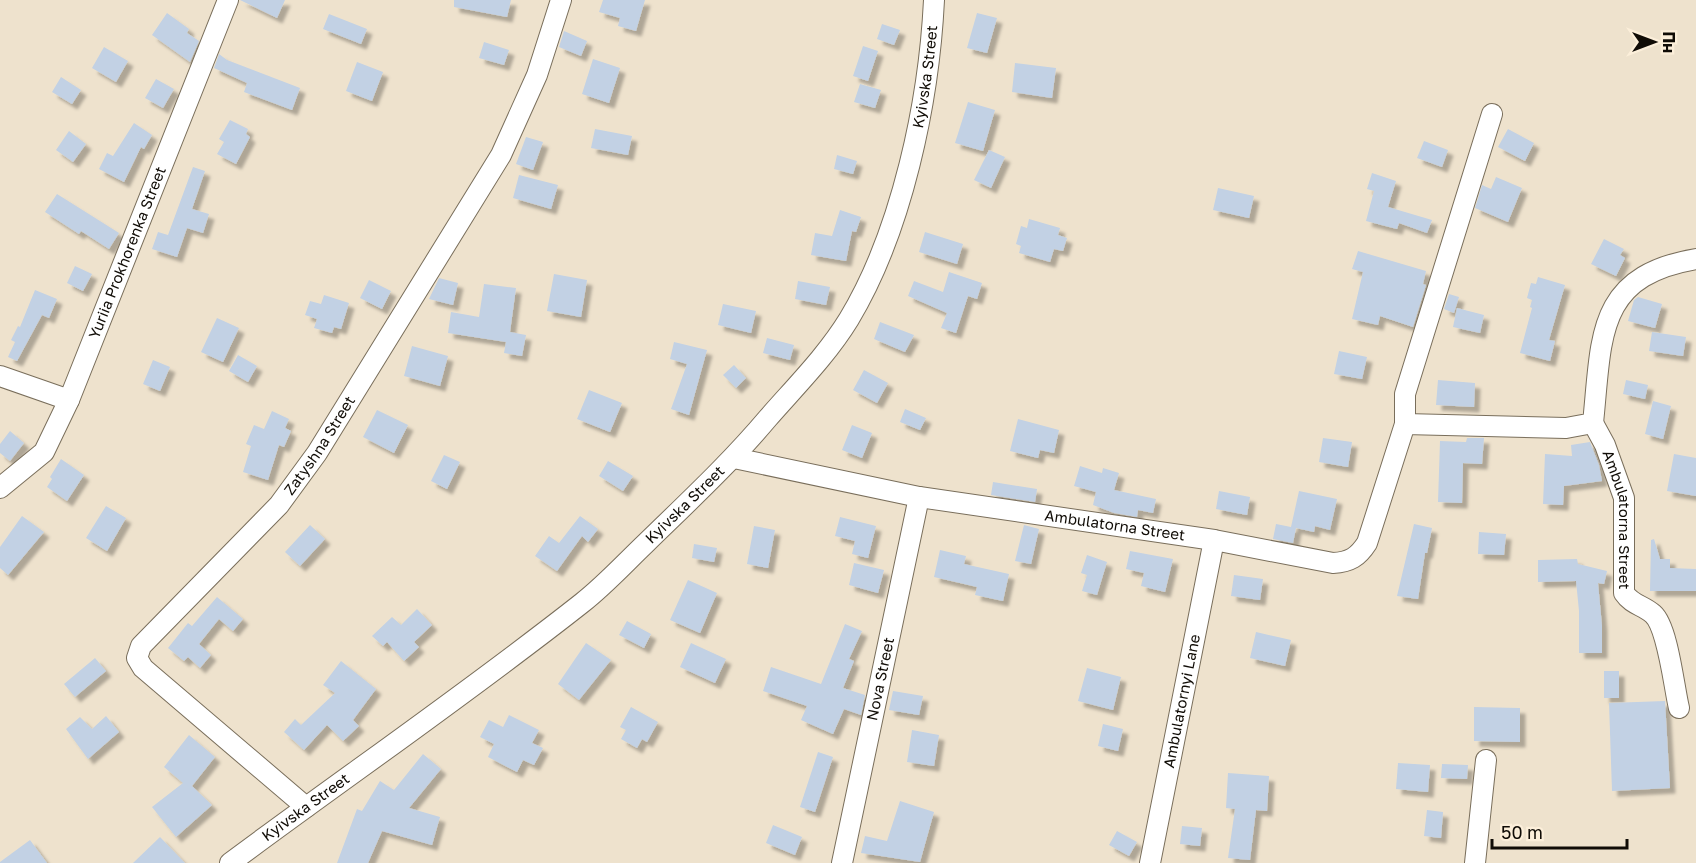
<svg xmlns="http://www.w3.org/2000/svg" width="1696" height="863" viewBox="0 0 1696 863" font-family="'Golos Text',sans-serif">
	<defs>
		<filter id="shadow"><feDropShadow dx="5.5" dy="5.5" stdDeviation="1.5" flood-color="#0004"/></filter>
	</defs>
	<rect width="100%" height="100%" fill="#eee2cd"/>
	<g fill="#c2d1e4" filter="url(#shadow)">
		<path d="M240 0H285L277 18Z"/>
		<path d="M454 0H511L507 17 454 7Z"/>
		<path d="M603 0H645L636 31 618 26 620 18 599 12Z"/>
		<path d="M167 13 189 29 187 33 199 41 190 62 152 35Z"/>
		<path d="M977 13 997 18 987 53 967 48Z"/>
		<path d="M329 14 367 29 361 44 323 29Z"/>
		<path d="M882 24 900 30 894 45 877 39Z"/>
		<path d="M564 31 587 41 581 56 559 47Z"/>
		<path d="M484 42 509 50 504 65 479 58Z"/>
		<path d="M863 46 878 51 868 81 853 76Z"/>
		<path d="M104 47 128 61 116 82 92 68Z"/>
		<path d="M219 54 227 60 300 88 292 110 244 92 247 83 214 68Z"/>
		<path d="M593 59 620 68 609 103 582 94Z"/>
		<path d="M357 62 383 72 372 101 346 91Z"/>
		<path d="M1015 63 1056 68 1052 98 1012 92Z"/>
		<path d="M61 77 81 90 72 104 52 92Z"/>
		<path d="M156 79 174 89 163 108 145 98Z"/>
		<path d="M860 84 881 90 875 108 854 102Z"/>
		<path d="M968 102 995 110 983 151 955 143Z"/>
		<path d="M230 120 248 129 246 134 250 137 236 164 217 154 224 142 219 139Z"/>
		<path d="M134 123 152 135 144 149 141 147 124 182 99 169 107 153 113 156Z"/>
		<path d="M595 129 632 136 628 155 591 148Z"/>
		<path d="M1508 129 1534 143 1525 161 1498 147Z"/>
		<path d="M69 131 86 144 73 162 56 150Z"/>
		<path d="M526 137 543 142 533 170 516 164Z"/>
		<path d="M1424 141 1448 150 1442 167 1417 158Z"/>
		<path d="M989 150 1005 157 991 188 974 180Z"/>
		<path d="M837 155 857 161 853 174 834 169Z"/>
		<path d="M193 167 205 171 192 209 209 214 203 233 187 228 177 257 152 249 158 232 168 235Z"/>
		<path d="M1372 173 1396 181 1388 207 1432 220 1427 233 1399 223 1397 229 1366 221 1374 191 1367 189Z"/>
		<path d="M519 175 558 185 551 209 513 198Z"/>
		<path d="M1496 177 1522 188 1508 222 1475 208 1482 185 1491 189Z"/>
		<path d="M1218 188 1254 196 1249 218 1213 210Z"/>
		<path d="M57 194 119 233 109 249 81 231 79 234 45 212Z"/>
		<path d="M840 210 861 217 856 232 852 231 846 261 811 255 815 233 832 236Z"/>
		<path d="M1029 219 1060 228 1058 235 1067 238 1063 251 1054 249 1050 262 1019 253 1021 246 1016 244 1021 226 1027 228Z"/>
		<path d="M925 232 963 244 957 264 919 252Z"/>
		<path d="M1604 239 1624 249 1620 255 1625 258 1616 276 1591 264Z"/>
		<path d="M1358 251 1426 271 1423 284 1426 285 1413 327 1380 316 1378 325 1352 319 1363 272 1352 269Z"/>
		<path d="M75 266 92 274 83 291 67 283Z"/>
		<path d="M949 272 982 283 977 299 968 296 956 333 941 328 947 313 908 296 914 281 943 292Z"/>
		<path d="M554 274 587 280 581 317 547 311Z"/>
		<path d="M1538 277 1565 285 1549 340 1555 341 1550 361 1520 353 1532 308 1530 307 1532 300 1527 298 1531 283 1536 284Z"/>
		<path d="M439 278 458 283 453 305 429 299Z"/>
		<path d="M369 280 391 291 382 309 360 298Z"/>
		<path d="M798 281 830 287 826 305 795 299Z"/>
		<path d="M484 284 516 288 510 332 526 335 522 356 504 353 506 342 448 333 451 312 479 317Z"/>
		<path d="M35 290 57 299 49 318 42 315 17 361 8 357 15 342 11 340 18 326 20 327Z"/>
		<path d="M1449 294 1459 297 1454 313 1444 309Z"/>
		<path d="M324 295 349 303 341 329 334 327 332 333 314 328 317 319 305 315 310 301 321 304Z"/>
		<path d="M1638 297 1662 304 1655 328 1628 321 1634 300Z"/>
		<path d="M723 304 756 311 751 333 718 325Z"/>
		<path d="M1457 308 1484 315 1480 333 1453 327Z"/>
		<path d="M217 318 239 328 223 362 201 352Z"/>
		<path d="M880 322 914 335 905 352 874 339Z"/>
		<path d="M1652 332 1686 337 1683 356 1649 351Z"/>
		<path d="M767 338 794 345 790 360 763 353Z"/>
		<path d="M674 342 707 350 689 415 671 409 687 364 670 359Z"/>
		<path d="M412 346 448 356 440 386 404 376Z"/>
		<path d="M1339 351 1367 357 1362 379 1334 374Z"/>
		<path d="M238 355 257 366 248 382 229 371Z"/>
		<path d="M153 360 170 367 160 391 143 384Z"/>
		<path d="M734 365 746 378 736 388 723 375Z"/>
		<path d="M864 370 888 383 877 403 853 390Z"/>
		<path d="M1438 380 1475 383 1474 407 1436 405Z"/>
		<path d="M1626 380 1648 385 1645 399 1623 394Z"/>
		<path d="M589 390 622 403 610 432 577 419Z"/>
		<path d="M1653 401 1671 406 1663 439 1645 434Z"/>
		<path d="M905 409 926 418 920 430 900 422Z"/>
		<path d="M377 410 408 425 394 453 363 437Z"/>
		<path d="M272 411 289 419 285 428 291 431 284 447 279 445 268 480 243 472 251 446 246 444 254 425 264 429Z"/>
		<path d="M1018 419 1059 430 1054 453 1040 450 1038 458 1010 451Z"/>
		<path d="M852 425 872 433 862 458 842 450Z"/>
		<path d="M10 431 24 443 10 461 0 453V444Z"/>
		<path d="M1323 438 1352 442 1348 467 1319 462Z"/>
		<path d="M1467 438H1484L1482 464 1463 463 1462 503 1438 502 1440 441 1466 442Z"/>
		<path d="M1590 442 1599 465 1602 481 1564 486 1563 505 1543 504 1545 454 1572 456 1571 445Z"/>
		<path d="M1674 454 1696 458V496L1667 491Z"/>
		<path d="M444 455 460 462 447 489 431 481Z"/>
		<path d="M61 459 84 475 67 501 47 487 52 479 50 477Z"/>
		<path d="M608 461 633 476 623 491 599 476Z"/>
		<path d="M1080 466 1102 473 1103 468 1119 473 1114 490 1156 499 1153 513 1138 510 1137 517 1114 513 1093 505 1096 492 1074 486Z"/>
		<path d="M993 482 1037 489 1035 502 991 495Z"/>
		<path d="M1219 491 1250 497 1247 515 1216 509Z"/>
		<path d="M1299 491 1337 499 1330 530 1315 526 1314 532 1296 528 1293 543 1273 539 1276 524 1291 527Z"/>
		<path d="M106 506 126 518 107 551 86 538Z"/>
		<path d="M22 516 44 532 8 575 0 568V547Z"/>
		<path d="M580 516 598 529 588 542 582 536 557 571 535 556 549 536 559 543Z"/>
		<path d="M840 517 876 526 868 558 852 554 855 541 835 536Z"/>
		<path d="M1414 524 1432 528 1427 553H1425L1418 599 1397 596Z"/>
		<path d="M310 525 325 539 300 566 285 552Z"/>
		<path d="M1024 525 1039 529 1031 564 1015 561Z"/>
		<path d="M754 526 775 530 768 568 747 564Z"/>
		<path d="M1479 532 1506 534 1504 555 1478 554Z"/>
		<path d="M1654 539 1660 559H1670V568L1696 569V591H1650L1651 540Z"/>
		<path d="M694 544 717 548 714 562 692 558Z"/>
		<path d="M940 550 966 556 964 564 1009 574 1003 601 975 595 977 587 934 577Z"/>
		<path d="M1130 551 1173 559 1165 592 1141 586 1144 573 1126 569Z"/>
		<path d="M1087 555 1107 562 1097 595 1082 591 1087 575 1081 573Z"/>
		<path d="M1577 559 1578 564 1607 571 1604 584 1598 583 1602 626V653H1579V611L1576 581 1538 582V560Z"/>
		<path d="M854 563 884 570 878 593 849 585Z"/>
		<path d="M1234 575 1263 579 1260 600 1231 596Z"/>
		<path d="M688 580 717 593 700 633 670 620Z"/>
		<path d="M217 597 243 619 233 631 219 619 199 644 211 655 200 668 188 657 184 661 168 648 188 623 192 626Z"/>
		<path d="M417 609 432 625 414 642 419 647 404 661 387 642 383 646 372 636 392 617 401 625Z"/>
		<path d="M627 621 651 634 644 648 619 635Z"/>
		<path d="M845 624 862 631 849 659 854 661 843 688 865 695 861 715 844 709 833 734 801 720 807 706 763 691 771 667 821 684Z"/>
		<path d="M1256 632 1291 640 1285 666 1250 658Z"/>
		<path d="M586 643 611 660 579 700 558 684Z"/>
		<path d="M691 643 726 659 715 683 680 667Z"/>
		<path d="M95 658 106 671 75 697 64 684Z"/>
		<path d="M341 661 376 689 353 720 359 726 343 741 327 725 304 750 284 732 295 719 301 725 335 693 323 685Z"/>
		<path d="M1087 668 1121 677 1113 710 1078 701Z"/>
		<rect x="1604" y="671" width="15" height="27"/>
		<path d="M893 691 923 696 919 715 889 710Z"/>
		<path d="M1665 701 1670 788 1612 791 1609 703Z"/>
		<path d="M631 707 658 722 647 742 642 739 637 748 621 739 626 730 620 727Z"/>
		<path d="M1474 707 1520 708V742L1474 741Z"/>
		<path d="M509 715 539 730 532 743 543 748 534 765 523 760 517 772 488 757 494 744 480 737 489 720 503 727Z"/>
		<path d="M106 716 119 732 88 759 66 729 80 717 92 729Z"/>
		<path d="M1103 724 1123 729 1118 751 1098 746Z"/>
		<path d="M912 730 939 735 934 766 907 762Z"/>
		<path d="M189 735 215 757 192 786 212 805 176 837 152 807 183 783 164 767Z"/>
		<path d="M818 752 833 757 815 812 800 807Z"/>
		<path d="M423 754 441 769 409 808 440 817 432 845 382 831 368 863H337L357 809 362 811 380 781 394 790Z"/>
		<path d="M1398 763 1430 765 1428 792 1396 789Z"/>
		<path d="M1442 764 1468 765 1467 779 1441 778Z"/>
		<path d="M1228 773 1269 776 1267 811 1256 810 1250 860 1228 858 1235 809 1226 808Z"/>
		<path d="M900 801 934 812 920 862 861 853 865 836 887 841Z"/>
		<path d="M1427 810 1443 812 1441 838 1424 836Z"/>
		<path d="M773 825 802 837 795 855 766 843Z"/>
		<path d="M1182 826 1202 828 1200 846 1180 844Z"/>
		<path d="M1117 831 1137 842 1129 856 1109 845Z"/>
		<path d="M160 837 185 863H133Z"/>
		<path d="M30 840 47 863H0V862Z"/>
	</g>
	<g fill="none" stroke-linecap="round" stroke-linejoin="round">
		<defs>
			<g id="minor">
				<path d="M0 376 69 400"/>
				<path id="s1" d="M1593 423 1605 445 1624 498V593C1632 605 1643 605 1653 614 1668 627 1674 688 1679 708"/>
				<path d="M1405 424V394L1492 114"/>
				<path id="s2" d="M734 458 919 497 1214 540 1333 563C1350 562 1358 557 1367 543L1405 424 1566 428 1593 423C1602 338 1595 276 1696 259"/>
				<path id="s3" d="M0 488 44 452 69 400 228 0"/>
				<path id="s4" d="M306 807 143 668 137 658 141 646 279 505 317 453 501 155 537 75 561 0"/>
				<path id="s5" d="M230 863C347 776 468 693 582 603 605 585 625 563 646 543 688 502 730 463 768 418 796 386 827 355 849 319 902 231 929 102 934 0"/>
				<path id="s6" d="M842 863 919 497"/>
				<path id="s7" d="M1150 863 1214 540"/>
				<path d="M1475 863 1486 760"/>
			</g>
		</defs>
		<use href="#minor" stroke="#796e5b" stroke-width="22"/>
		<use href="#minor" stroke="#fff" stroke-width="20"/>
	</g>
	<g text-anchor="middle" stroke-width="6" stroke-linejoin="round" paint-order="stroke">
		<g font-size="15" fill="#100c06" stroke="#fcefda">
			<text dy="5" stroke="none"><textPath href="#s5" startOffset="1084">Kyivska Street</textPath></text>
			<text dy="5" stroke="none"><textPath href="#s3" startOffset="273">Yuriia Prokhorenka Street</textPath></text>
			<text dy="5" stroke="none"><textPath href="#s4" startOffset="508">Zatyshna Street</textPath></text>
			<text dy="5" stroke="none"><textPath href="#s5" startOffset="580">Kyivska Street</textPath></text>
			<text dy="5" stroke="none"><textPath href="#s1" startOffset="102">Ambulatorna Street</textPath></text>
			<text dy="5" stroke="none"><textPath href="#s2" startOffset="387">Ambulatorna Street</textPath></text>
			<text dy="5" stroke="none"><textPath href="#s6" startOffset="188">Nova Street</textPath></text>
			<text dy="5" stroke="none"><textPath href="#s7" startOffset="165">Ambulatornyi Lane</textPath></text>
			<text dy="5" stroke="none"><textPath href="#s5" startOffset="94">Kyivska Street</textPath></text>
		</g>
	</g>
	<g transform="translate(1654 42) rotate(90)" stroke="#fcefda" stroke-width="4.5" paint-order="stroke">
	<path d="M0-4.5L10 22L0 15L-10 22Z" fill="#100c06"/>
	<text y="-9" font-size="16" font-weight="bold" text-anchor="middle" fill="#100c06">Пн</text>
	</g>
	<path d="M1492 839v9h135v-9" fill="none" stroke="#100c06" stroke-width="3"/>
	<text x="1501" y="839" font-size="18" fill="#100c06" stroke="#fcefda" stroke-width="4.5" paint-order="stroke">50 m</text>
</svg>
